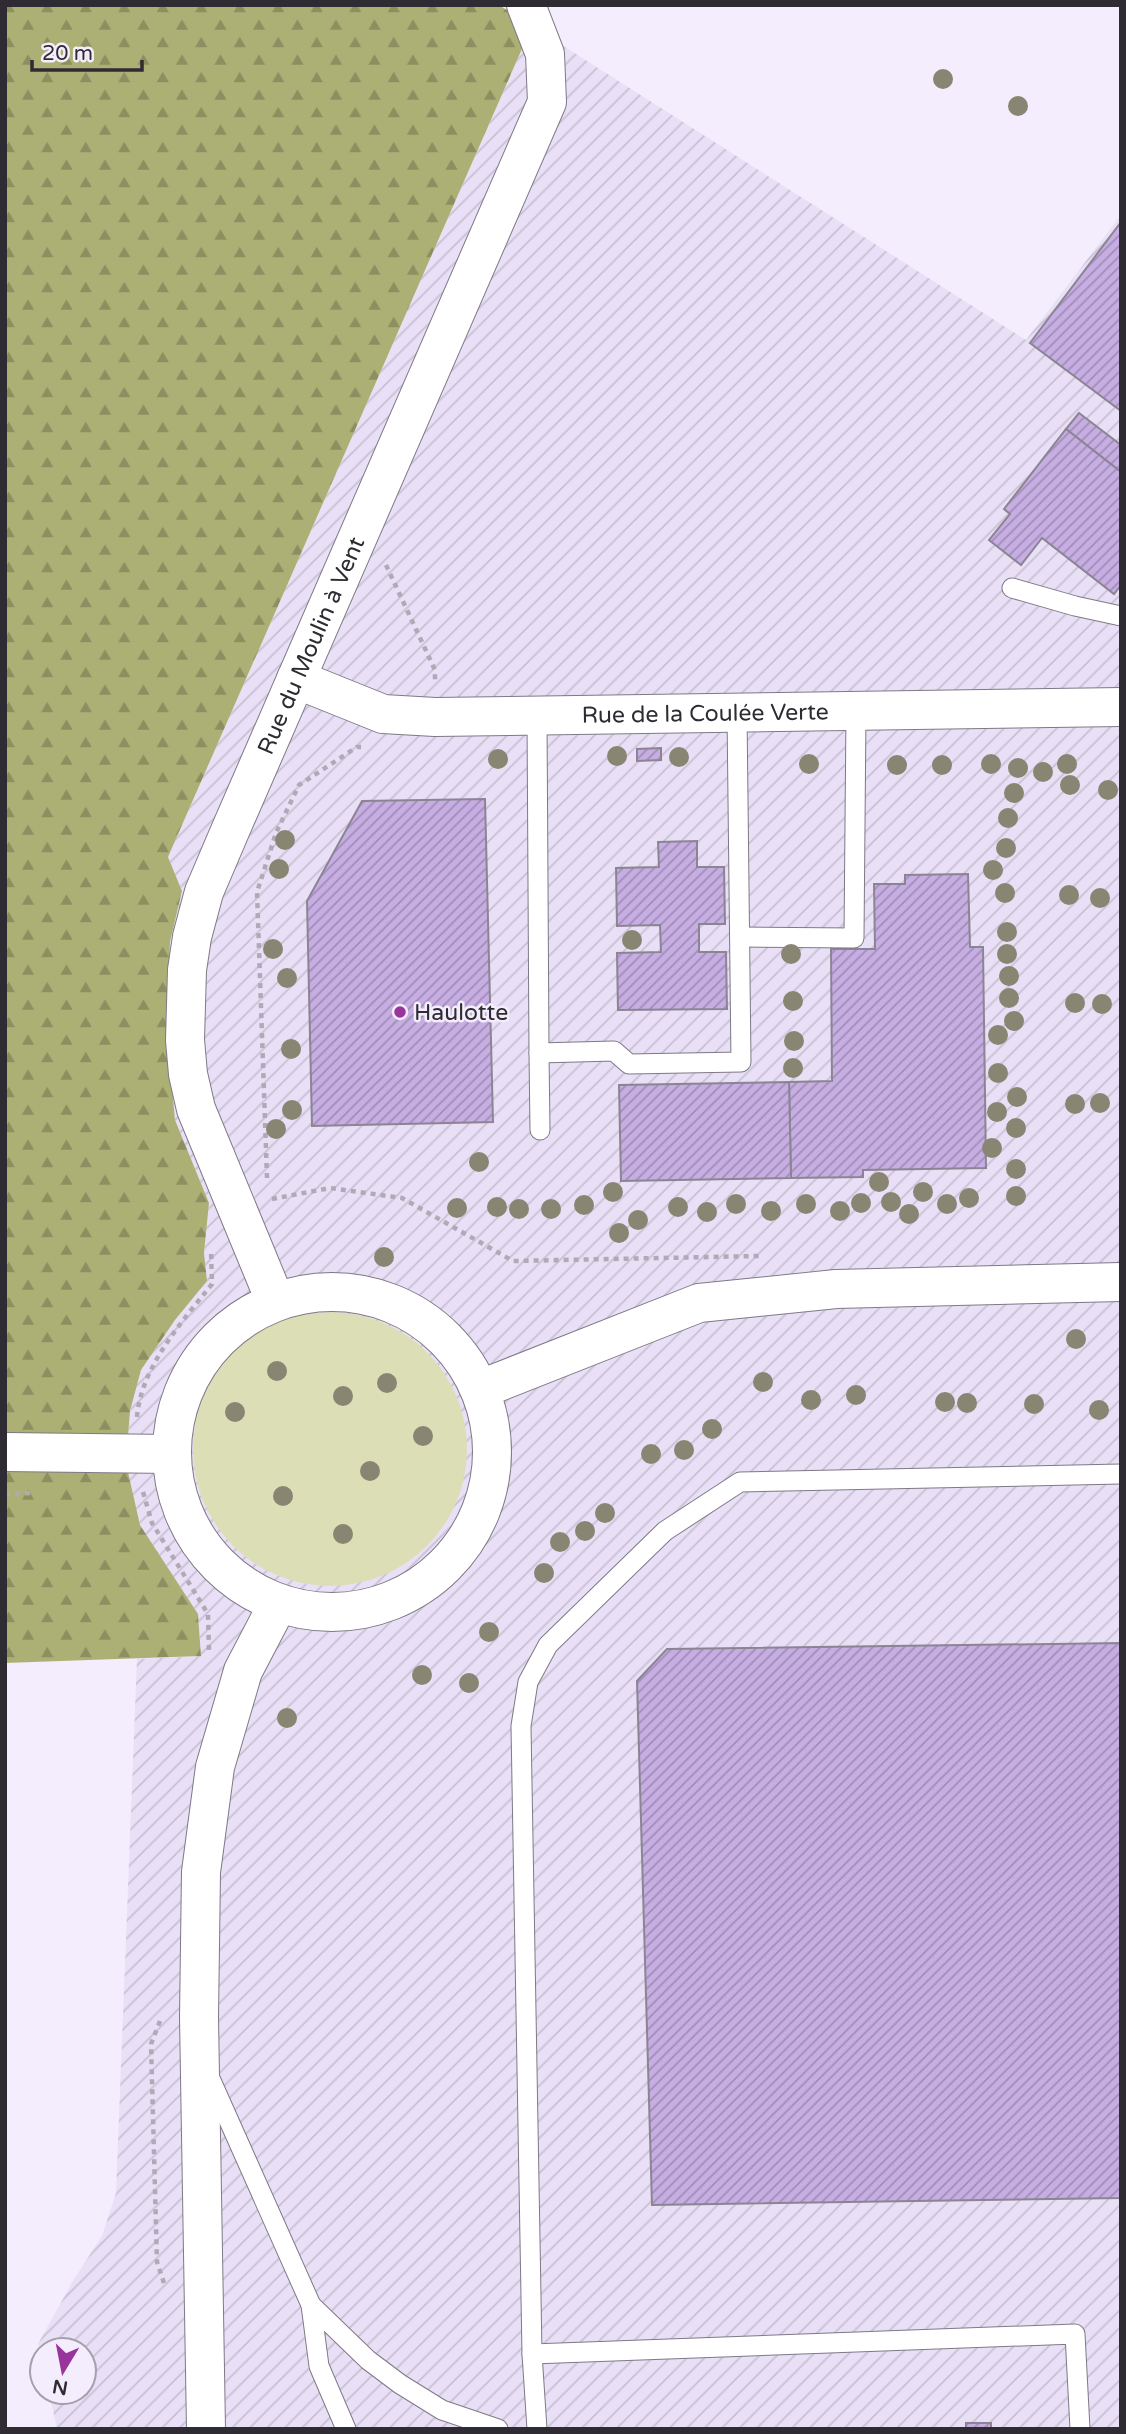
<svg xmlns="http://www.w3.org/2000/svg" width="1126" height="2434" viewBox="0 0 1126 2434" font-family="'Varela Round',sans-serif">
	<defs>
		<pattern id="industrial-furrows" width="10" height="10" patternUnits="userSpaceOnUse" patternTransform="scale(1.75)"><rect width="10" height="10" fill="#e9dff6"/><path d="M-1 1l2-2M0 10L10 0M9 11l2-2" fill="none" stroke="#c8c0d3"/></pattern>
		<pattern id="forest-firs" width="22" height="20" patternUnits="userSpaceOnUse" patternTransform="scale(1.75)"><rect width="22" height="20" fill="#adb075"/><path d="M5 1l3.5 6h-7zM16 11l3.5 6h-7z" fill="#8d8f61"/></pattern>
		<pattern id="building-hatch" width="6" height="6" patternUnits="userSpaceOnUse" patternTransform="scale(1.75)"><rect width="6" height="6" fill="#c6ade2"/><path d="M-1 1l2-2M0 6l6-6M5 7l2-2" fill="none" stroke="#a18db8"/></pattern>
	</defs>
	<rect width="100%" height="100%" fill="#f4edfd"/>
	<path fill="url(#industrial-furrows)" d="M532 26 1026 340 1121 215V2429H57L49 2392H84V2350H42V2361L38 2344 74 2279 102 2236 116 2193 137 1659 201 1656 198 1614 140 1525 126 1463 130 1411 141 1370 175 1320 207 1281 204 1253 209 1203 175 1120 166 1023 170 942 182 891 168 857Z"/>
	<circle fill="#dcdfb5" cx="330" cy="1449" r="137"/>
	<path fill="url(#forest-firs)" d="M5 5H499L532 26 168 857 182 891 170 942 166 1023 175 1120 209 1203 204 1253 207 1281 175 1320 141 1370 130 1411 126 1463 140 1525 198 1614 201 1656 5 1663Z"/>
	<g fill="url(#building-hatch)" stroke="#8b8593" stroke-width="2">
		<path d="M1121 222V411L1030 343Z"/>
		<path d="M1079 413 1121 445V472L1066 429Z"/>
		<path d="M1066 429 1121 472V585L1114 594 1042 538 1021 565 989 540 1010 514 1004 509Z"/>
		<path d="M661 748V760L637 761V749Z"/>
		<path d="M485 799 493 1122 312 1126 307 901 362 801Z"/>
		<path d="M697 841V867H724L725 924H699V952H726L727 1009 618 1010 617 953 661 952 660 925 617 926 616 868 659 867 658 842Z"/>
		<path d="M968 874 970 947H983L986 1168 863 1170V1177L791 1178 789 1082 832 1081 831 949H875L874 884H905V875Z"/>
		<path d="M789 1082 791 1178 621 1181 619 1085Z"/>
		<path d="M1121 1643V2198L652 2205 637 1681 667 1649Z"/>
		<rect x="966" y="2423" width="25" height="6"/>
	</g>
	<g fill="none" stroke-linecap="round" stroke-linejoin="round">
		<defs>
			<g id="service">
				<path d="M1012 588 1075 606 1121 616"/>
				<path d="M537 715 539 1053 614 1051 629 1064 741 1062 737 712"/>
				<path d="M740 937 854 938 856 711"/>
				<path d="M539 1053 540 1130"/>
				<path d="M209 2076 311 2305 368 2360 400 2384 442 2410 498 2429"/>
				<path d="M311 2305 319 2366 346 2429"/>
				<path d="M532 2354 1075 2334 1080 2429"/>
				<path d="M537 2429 532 2354 521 1726 528 1682 548 1645 665 1531 740 1482 1121 1474"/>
			</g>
			<g id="minor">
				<path id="s1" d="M296 679 383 714 435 717 1121 707"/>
				<path id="s2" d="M274 1298 196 1109 188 1074 185 1040 187 970 192 937 204 892 230 831 547 102 545 54 526 5"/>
				<path d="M5 1452 171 1454"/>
			</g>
			<g id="tertiary">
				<circle cx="332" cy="1452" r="160"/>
				<path d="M481 1389 699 1303 836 1289 1121 1282"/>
				<path d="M206 2429 199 2017 201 1872 215 1767 243 1671 278 1604"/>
			</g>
		</defs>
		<use href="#service" stroke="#7f7986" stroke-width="21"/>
		<use href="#minor" stroke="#7f7986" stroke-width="40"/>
		<use href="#tertiary" stroke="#7f7986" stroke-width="40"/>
		<g stroke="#afaab6" stroke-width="4.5" stroke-dasharray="5 5" stroke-linecap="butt">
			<path d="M386 565 435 670V682"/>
			<path d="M267 1178 257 892 276 833 299 785 357 747H361"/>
			<path d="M272 1199 330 1188 402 1198 513 1261 759 1256"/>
			<path d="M137 1417C141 1367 182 1322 212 1284L211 1249"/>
			<path d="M143 1492 152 1523 208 1614 209 1651"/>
			<path d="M5 1494 32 1493"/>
			<path d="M160 2021 151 2044 157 2262 164 2283"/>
		</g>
		<use href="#service" stroke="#fff" stroke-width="19"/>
		<use href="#minor" stroke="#fff" stroke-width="38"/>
		<use href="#tertiary" stroke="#fff" stroke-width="38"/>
	</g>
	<g fill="#888572">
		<circle cx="943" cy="79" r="10"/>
		<circle cx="1018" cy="106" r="10"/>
		<circle cx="617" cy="756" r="10"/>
		<circle cx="679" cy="757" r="10"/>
		<circle cx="498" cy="759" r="10"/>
		<circle cx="809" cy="764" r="10"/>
		<circle cx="991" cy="764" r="10"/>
		<circle cx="1067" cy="764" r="10"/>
		<circle cx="897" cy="765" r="10"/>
		<circle cx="942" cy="765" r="10"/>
		<circle cx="1018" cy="768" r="10"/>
		<circle cx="1043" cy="772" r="10"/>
		<circle cx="1070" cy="785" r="10"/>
		<circle cx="1108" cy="790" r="10"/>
		<circle cx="1014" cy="793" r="10"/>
		<circle cx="1008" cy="818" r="10"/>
		<circle cx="285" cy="840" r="10"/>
		<circle cx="1006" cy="848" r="10"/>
		<circle cx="279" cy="869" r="10"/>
		<circle cx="993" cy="870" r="10"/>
		<circle cx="1005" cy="893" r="10"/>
		<circle cx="1069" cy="895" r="10"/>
		<circle cx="1100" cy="898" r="10"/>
		<circle cx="1007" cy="932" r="10"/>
		<circle cx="632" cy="940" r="10"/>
		<circle cx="273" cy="949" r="10"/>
		<circle cx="791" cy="954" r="10"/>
		<circle cx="1007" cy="954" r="10"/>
		<circle cx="1009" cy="976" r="10"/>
		<circle cx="287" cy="978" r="10"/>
		<circle cx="1009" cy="998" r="10"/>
		<circle cx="793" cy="1001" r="10"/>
		<circle cx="1075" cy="1003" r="10"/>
		<circle cx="1102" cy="1004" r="10"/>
		<circle cx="1014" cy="1021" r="10"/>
		<circle cx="998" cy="1035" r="10"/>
		<circle cx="794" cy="1041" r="10"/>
		<circle cx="291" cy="1049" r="10"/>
		<circle cx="793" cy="1068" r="10"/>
		<circle cx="998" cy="1073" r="10"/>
		<circle cx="1017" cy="1097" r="10"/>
		<circle cx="1100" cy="1103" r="10"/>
		<circle cx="1075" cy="1104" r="10"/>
		<circle cx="292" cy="1110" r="10"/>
		<circle cx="997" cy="1112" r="10"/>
		<circle cx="1016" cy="1128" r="10"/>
		<circle cx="276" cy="1129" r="10"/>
		<circle cx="992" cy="1148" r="10"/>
		<circle cx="479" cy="1162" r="10"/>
		<circle cx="1016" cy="1169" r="10"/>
		<circle cx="879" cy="1182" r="10"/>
		<circle cx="613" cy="1192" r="10"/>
		<circle cx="923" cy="1192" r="10"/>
		<circle cx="1016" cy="1196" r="10"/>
		<circle cx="969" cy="1198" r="10"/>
		<circle cx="891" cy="1202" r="10"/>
		<circle cx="861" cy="1203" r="10"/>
		<circle cx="736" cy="1204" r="10"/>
		<circle cx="806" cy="1204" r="10"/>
		<circle cx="947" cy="1204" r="10"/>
		<circle cx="584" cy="1205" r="10"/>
		<circle cx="497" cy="1207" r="10"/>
		<circle cx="678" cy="1207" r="10"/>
		<circle cx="457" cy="1208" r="10"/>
		<circle cx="519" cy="1209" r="10"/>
		<circle cx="551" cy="1209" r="10"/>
		<circle cx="771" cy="1211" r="10"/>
		<circle cx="840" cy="1211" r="10"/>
		<circle cx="707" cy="1212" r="10"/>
		<circle cx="909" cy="1214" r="10"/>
		<circle cx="638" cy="1220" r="10"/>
		<circle cx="619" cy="1233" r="10"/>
		<circle cx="384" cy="1257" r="10"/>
		<circle cx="1076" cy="1339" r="10"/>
		<circle cx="277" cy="1371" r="10"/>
		<circle cx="763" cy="1382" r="10"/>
		<circle cx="387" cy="1383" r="10"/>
		<circle cx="856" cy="1395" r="10"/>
		<circle cx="343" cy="1396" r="10"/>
		<circle cx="811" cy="1400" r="10"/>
		<circle cx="945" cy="1402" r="10"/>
		<circle cx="967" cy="1403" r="10"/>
		<circle cx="1034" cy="1404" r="10"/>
		<circle cx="1099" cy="1410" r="10"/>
		<circle cx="235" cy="1412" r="10"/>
		<circle cx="712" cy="1429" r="10"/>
		<circle cx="423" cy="1436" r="10"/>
		<circle cx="684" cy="1450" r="10"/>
		<circle cx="651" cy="1454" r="10"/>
		<circle cx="370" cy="1471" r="10"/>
		<circle cx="283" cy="1496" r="10"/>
		<circle cx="605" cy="1513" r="10"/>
		<circle cx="585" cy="1531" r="10"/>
		<circle cx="343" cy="1534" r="10"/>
		<circle cx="560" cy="1542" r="10"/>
		<circle cx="544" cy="1573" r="10"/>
		<circle cx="489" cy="1632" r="10"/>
		<circle cx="422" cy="1675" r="10"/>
		<circle cx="469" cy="1683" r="10"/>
		<circle cx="287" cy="1718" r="10"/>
	</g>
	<circle fill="#98349a" stroke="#f4edfd" stroke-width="2.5" cx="400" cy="1012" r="7"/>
	<g text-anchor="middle" stroke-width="5" stroke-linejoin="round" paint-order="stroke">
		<g font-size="23" fill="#2e2c32" stroke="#f4edfd">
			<text dy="8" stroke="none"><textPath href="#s2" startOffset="693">Rue du Moulin à Vent</textPath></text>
			<text dy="8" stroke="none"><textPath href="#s1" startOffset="416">Rue de la Coulée Verte</textPath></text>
		</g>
		<g font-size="23" fill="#2e2c32" stroke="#f4edfd" text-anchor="start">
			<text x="414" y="1020">Haulotte</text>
		</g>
	</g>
	<rect width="1126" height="2434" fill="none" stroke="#2e2c32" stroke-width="14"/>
	<g transform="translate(63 2371) rotate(190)"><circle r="33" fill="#f4edfd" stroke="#a5a0ac" stroke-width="2"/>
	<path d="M0-5L12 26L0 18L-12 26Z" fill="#98349a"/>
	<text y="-10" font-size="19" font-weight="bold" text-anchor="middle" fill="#2e2c32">N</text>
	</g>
	<path d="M32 60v10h110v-10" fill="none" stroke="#2e2c32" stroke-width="3.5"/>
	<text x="42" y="60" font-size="21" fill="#2e2c32" stroke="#f4edfd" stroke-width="5" paint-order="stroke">20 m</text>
</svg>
